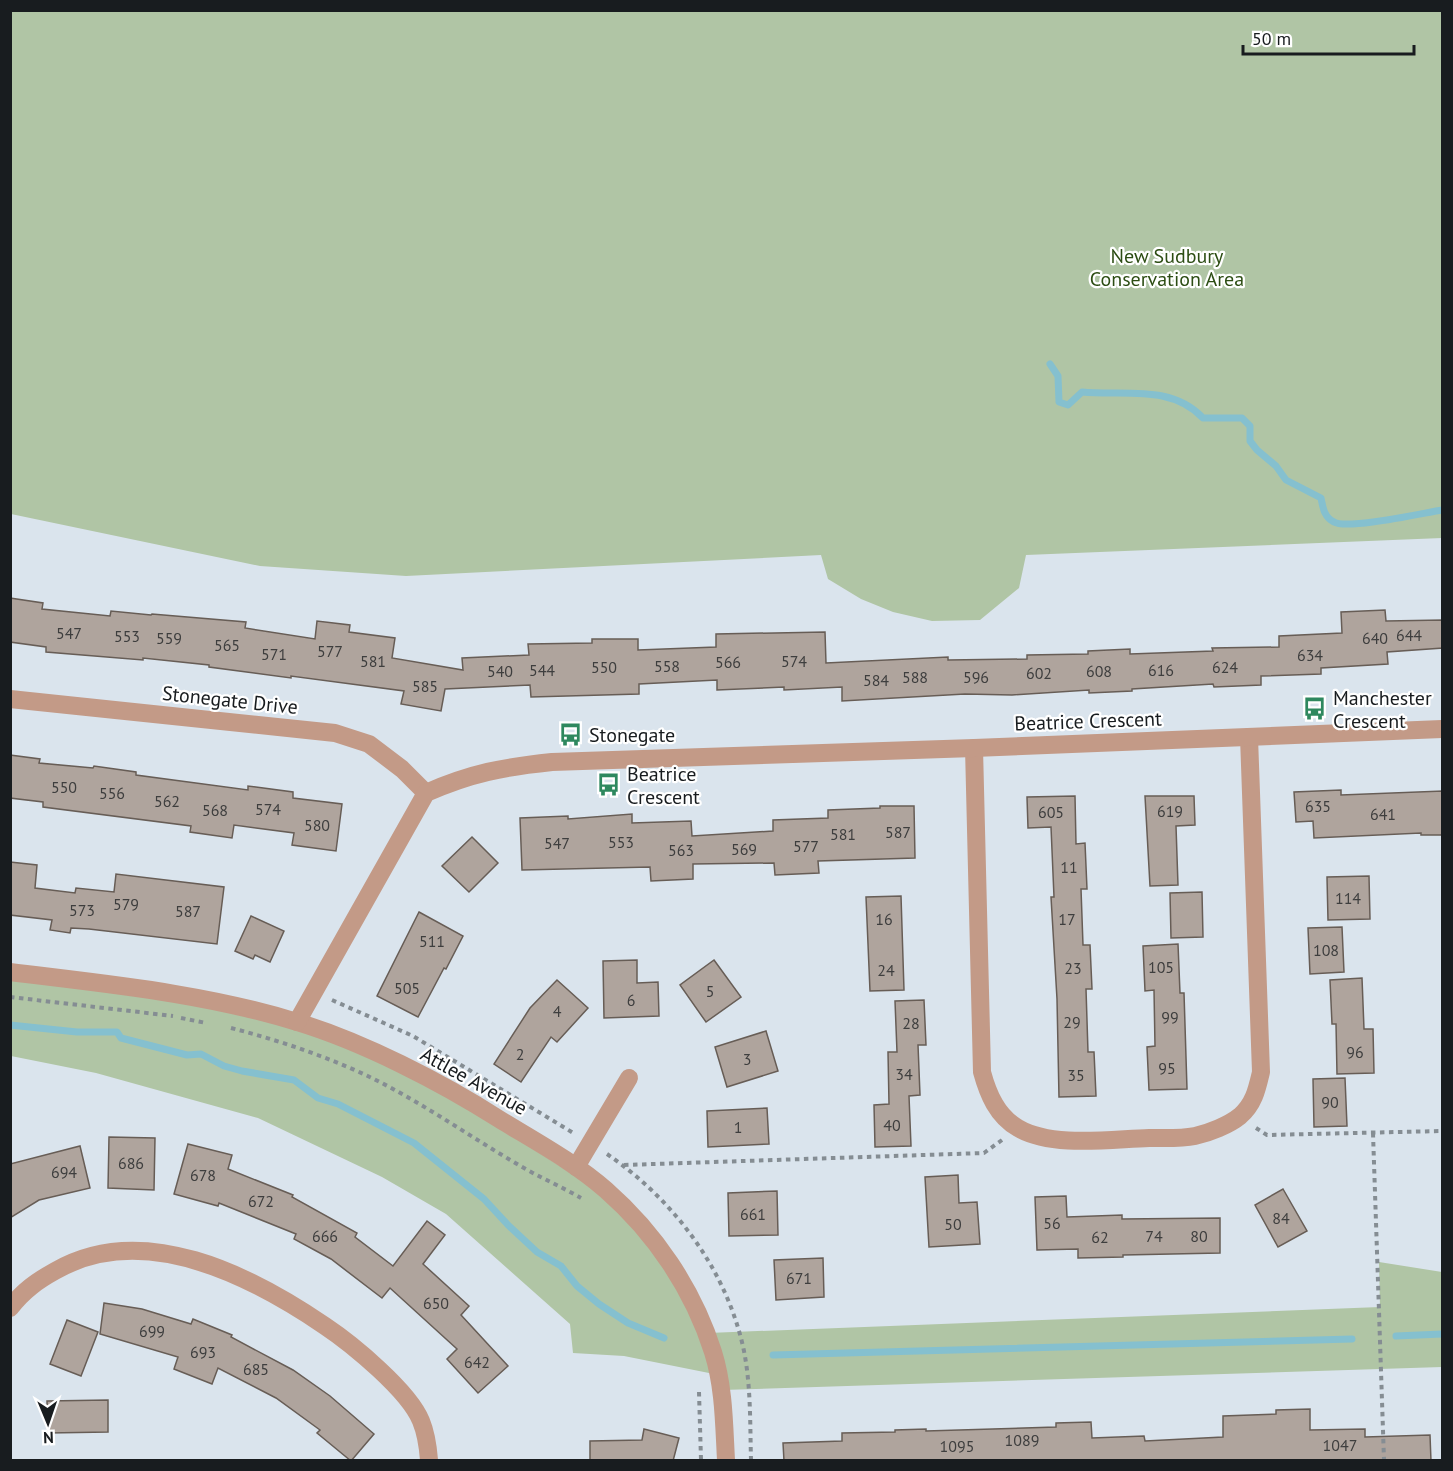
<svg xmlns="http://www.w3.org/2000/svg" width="1453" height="1471" viewBox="0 0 1453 1471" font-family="'PT Sans',sans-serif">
	<rect width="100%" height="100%" fill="#dae4ed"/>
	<g fill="#b0c5a5">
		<path d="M11 10 1442 11V538L1026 555 1019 588 980 620 932 621 893 612 861 599 828 579 821 555 406 576 260 566 11 514Z"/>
		<path d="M11 971 199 997 399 1063 633 1213 708 1333 1380 1307 1379 1262 1442 1272V1367L722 1390 719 1375 624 1356 573 1353 570 1324 446 1214 382 1177 258 1118 96 1073 11 1056Z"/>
	</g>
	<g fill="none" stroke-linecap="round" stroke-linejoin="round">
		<g stroke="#85c0cf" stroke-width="7">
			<path d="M1050 364 1058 376 1059 402 1068 405 1082 392C1124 396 1171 384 1203 418H1242L1250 426V441L1257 450 1276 466 1286 480 1321 498C1323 508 1324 517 1334 522 1347 530 1423 513 1442 510"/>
			<path d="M10 1025 77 1032H117L121 1038 187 1055 201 1054 224 1066 242 1071 294 1080 318 1098 338 1104 414 1143 484 1199 508 1225 537 1252 561 1266 577 1286 599 1304 628 1323 664 1338"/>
			<path d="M1396 1336 1442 1334"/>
			<path d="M773 1355 1352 1339"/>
		</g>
	</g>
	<g fill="#afa49d" stroke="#675d56" stroke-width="1.5">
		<path d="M10 598 43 603 42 609 110 616 111 611 151 615 152 614 246 622 245 628 315 639 317 621 350 625 349 632 395 638 392 658 463 670 462 658 529 655 528 644 592 643V639H638V650L716 647V634L825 632 826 663 948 657V660L1027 659V655L1088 654V651L1130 649V654L1213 651 1212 648 1279 647V636L1342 633 1341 612 1385 610 1386 621 1443 620V648L1387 652 1388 664 1321 668V674L1261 676V685L1214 687 1213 684 1132 689V691L1089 693V690L1012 695 965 694 842 701V687L784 690V687L717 690V680L639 684V694L531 697 530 685 445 689 441 711 401 704 404 691 291 676V678L209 667V665L143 658V660L46 652V647L10 642Z"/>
		<path d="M10 755 40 759 39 763 93 768 94 766 136 772V775L248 790V786L293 792V798L342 804 336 851 292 845 294 833 234 825 232 838 190 832 191 826 43 807V802L10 798Z"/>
		<path d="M1341 790V795L1443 791V835H1421V833L1314 838 1313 821 1296 822 1294 792Z"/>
		<path d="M1075 796 1076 844 1085 843 1087 889H1081L1083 945H1090L1092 989H1086L1088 1052H1094L1096 1096 1059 1097 1057 999 1051 897H1054L1051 827 1028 828 1027 797Z"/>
		<path d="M1145 796H1194L1195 825 1176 826 1178 885 1150 886Z"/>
		<path d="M880 806H914L915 858 818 861 819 873 775 875 774 863 693 864V879L651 881 650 867 522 870 520 818 568 816V819L632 814V823L691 821 692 836 773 831V820L828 818V810L880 808Z"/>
		<path d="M472 837 498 863 469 892 442 866Z"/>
		<path d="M10 862 37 865 35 888 75 893 76 888 114 892 116 874 224 887 217 944 89 929 71 928 70 933 50 930 52 920 10 915Z"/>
		<path d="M1369 876 1370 919 1328 920 1327 877Z"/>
		<path d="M1202 892 1203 937 1171 938 1170 893Z"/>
		<path d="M901 896 904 990 870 991 866 897Z"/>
		<path d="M419 912 463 936 446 969 444 968 418 1017 377 996Z"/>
		<path d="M251 916 284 931 270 962 255 955 253 959 235 951Z"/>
		<path d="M1342 927 1344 972 1310 974 1308 928Z"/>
		<path d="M1178 944 1180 993H1184L1187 1089 1149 1090 1147 1047 1155 1046 1154 990 1145 991 1143 946Z"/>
		<path d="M637 960V983L658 982 659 1016 604 1018 603 961Z"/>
		<path d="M714 960 741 997 706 1022 680 985Z"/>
		<path d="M1362 978 1364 1029H1373L1374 1073 1337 1074 1336 1024H1332L1330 980Z"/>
		<path d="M557 980 588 1008 557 1042 551 1037 521 1082 494 1064 530 1008Z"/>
		<path d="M924 1000 926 1045H918L920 1095 909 1096 911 1146 875 1147 874 1105 889 1104 888 1052H897L895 1001Z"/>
		<path d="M766 1031 778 1071 727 1087 715 1047Z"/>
		<path d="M1345 1078 1347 1126 1314 1127 1313 1079Z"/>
		<path d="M767 1108 769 1144 708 1147 707 1111Z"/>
		<path d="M109 1137 155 1138 154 1190 108 1188Z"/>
		<path d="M188 1144 232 1155 228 1169 293 1195 292 1197 357 1233 355 1237 393 1266 427 1221 445 1235 423 1264 469 1306 461 1315 508 1366 478 1393 447 1359 457 1349 390 1288 382 1298 331 1259 294 1239 296 1234 219 1203 218 1206 174 1194Z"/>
		<path d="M80 1146 90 1188 39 1200 10 1218V1164Z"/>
		<path d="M958 1175 959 1203 977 1202 980 1244 929 1247 925 1177Z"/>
		<path d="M1283 1189 1307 1231 1278 1247 1255 1205Z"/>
		<path d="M777 1191 778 1235 729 1236 728 1193Z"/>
		<path d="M1066 1196 1067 1217 1122 1215V1219L1220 1218V1253L1123 1255V1257L1078 1258V1249L1037 1250 1035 1197Z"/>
		<path d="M823 1258 824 1297 776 1300 774 1260Z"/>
		<path d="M104 1303 142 1309 191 1324 193 1319 232 1335 231 1337 293 1370 330 1396 374 1434 351 1461 317 1433 320 1430 276 1398 218 1368 212 1384 174 1369 178 1357 100 1334Z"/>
		<path d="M67 1320 98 1332 81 1376 50 1364Z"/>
		<path d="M108 1400V1432L48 1433 47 1401Z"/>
		<path d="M1310 1409V1430L1365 1429V1437L1430 1435 1431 1461H784L783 1443 842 1441V1433L895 1432V1430L926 1429V1431L1056 1427V1423L1091 1422 1092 1438 1144 1436 1145 1441 1223 1437V1416L1276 1414V1410Z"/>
		<path d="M644 1429 679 1438 673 1461H590V1441L642 1440Z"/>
	</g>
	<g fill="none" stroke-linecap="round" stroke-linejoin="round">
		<g stroke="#858d93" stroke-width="4" stroke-dasharray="4.5 4.5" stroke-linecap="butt">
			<path d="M10 997 173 1016"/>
			<path d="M332 1000 413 1036 575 1134"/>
			<path d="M181 1018 206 1023"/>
			<path d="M231 1028C274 1039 316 1053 357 1071 415 1097 468 1136 524 1168 543 1179 562 1187 581 1198"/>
			<path d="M1256 1128 1267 1135 1442 1131"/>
			<path d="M1373 1133 1384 1460"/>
			<path d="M607 1154C674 1200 727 1270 744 1351 751 1387 750 1424 751 1460"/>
			<path d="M624 1165 984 1153 1002 1140"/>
			<path d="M699 1392 701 1460"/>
		</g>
		<g stroke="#c39a87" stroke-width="18">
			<path d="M10 699 335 733 369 744 402 769 426 793"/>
			<path d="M974 748 982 1072C988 1094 997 1116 1018 1128 1052 1148 1111 1139 1149 1138 1164 1138 1180 1139 1195 1136 1209 1133 1229 1125 1240 1116 1254 1104 1257 1089 1261 1072L1249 737"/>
			<path d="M10 972C106 984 204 993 297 1022 363 1042 441 1082 499 1119 535 1141 574 1162 606 1190 655 1233 693 1289 713 1352 724 1387 724 1424 726 1460"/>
			<path d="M297 1022 426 793C471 773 504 767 552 762L974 748 1442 729"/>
			<path d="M576 1167 629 1078"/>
			<path d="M10 1308C23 1291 37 1281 55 1271 143 1220 250 1275 325 1326 352 1344 409 1391 421 1421 426 1433 428 1447 429 1460"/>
		</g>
	</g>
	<defs>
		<symbol id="bus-bare" viewBox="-9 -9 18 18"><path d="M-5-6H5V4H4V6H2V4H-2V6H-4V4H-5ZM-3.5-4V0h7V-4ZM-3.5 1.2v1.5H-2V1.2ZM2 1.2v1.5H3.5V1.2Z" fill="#2e885e" stroke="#fff" stroke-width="2.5" paint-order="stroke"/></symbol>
	</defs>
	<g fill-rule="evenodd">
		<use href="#bus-bare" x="1298" y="692" width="33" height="33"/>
		<use href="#bus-bare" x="554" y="718" width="33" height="33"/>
		<use href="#bus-bare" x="592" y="768" width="33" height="33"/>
	</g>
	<g text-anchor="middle" stroke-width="4.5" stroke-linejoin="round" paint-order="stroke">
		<g font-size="16" fill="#3e3e3e">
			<text x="69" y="639">547</text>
			<text x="1409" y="641">644</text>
			<text x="127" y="642">553</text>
			<text x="169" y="644">559</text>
			<text x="1375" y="644">640</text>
			<text x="227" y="651">565</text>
			<text x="330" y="657">577</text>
			<text x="274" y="660">571</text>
			<text x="1310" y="661">634</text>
			<text x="373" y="667">581</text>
			<text x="794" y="667">574</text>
			<text x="728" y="668">566</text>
			<text x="667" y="672">558</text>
			<text x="604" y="673">550</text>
			<text x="1225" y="673">624</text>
			<text x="542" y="676">544</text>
			<text x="1161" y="676">616</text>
			<text x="500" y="677">540</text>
			<text x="1099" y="677">608</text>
			<text x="1039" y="679">602</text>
			<text x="915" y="683">588</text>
			<text x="976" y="683">596</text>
			<text x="876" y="686">584</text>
			<text x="425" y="692">585</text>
			<text x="64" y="793">550</text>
			<text x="112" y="799">556</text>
			<text x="167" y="807">562</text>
			<text x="1318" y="812">635</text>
			<text x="268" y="815">574</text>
			<text x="215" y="816">568</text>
			<text x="1170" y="817">619</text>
			<text x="1051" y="818">605</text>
			<text x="1383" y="820">641</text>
			<text x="317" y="831">580</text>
			<text x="898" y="838">587</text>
			<text x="843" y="840">581</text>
			<text x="621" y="848">553</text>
			<text x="557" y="849">547</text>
			<text x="806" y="852">577</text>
			<text x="744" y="855">569</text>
			<text x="681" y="856">563</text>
			<text x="1069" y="873">11</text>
			<text x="1348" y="904">114</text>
			<text x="126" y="910">579</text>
			<text x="82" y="916">573</text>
			<text x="188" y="917">587</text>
			<text x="884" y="925">16</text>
			<text x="1067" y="925">17</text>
			<text x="432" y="947">511</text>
			<text x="1326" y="956">108</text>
			<text x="1161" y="973">105</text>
			<text x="1073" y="974">23</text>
			<text x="886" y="976">24</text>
			<text x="407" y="994">505</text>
			<text x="710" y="997">5</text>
			<text x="631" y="1006">6</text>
			<text x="557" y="1017">4</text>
			<text x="1170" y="1023">99</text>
			<text x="1072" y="1028">29</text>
			<text x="911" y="1029">28</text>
			<text x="1355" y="1058">96</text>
			<text x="520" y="1060">2</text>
			<text x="747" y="1065">3</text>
			<text x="1167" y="1074">95</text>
			<text x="904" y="1080">34</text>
			<text x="1076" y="1081">35</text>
			<text x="1330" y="1108">90</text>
			<text x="892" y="1131">40</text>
			<text x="738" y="1133">1</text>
			<text x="131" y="1169">686</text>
			<text x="64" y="1178">694</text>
			<text x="203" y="1181">678</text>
			<text x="261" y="1207">672</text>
			<text x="753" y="1220">661</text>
			<text x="1281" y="1224">84</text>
			<text x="1052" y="1229">56</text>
			<text x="953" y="1230">50</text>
			<text x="325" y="1242">666</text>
			<text x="1154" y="1242">74</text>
			<text x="1199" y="1242">80</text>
			<text x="1100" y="1243">62</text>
			<text x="799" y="1284">671</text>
			<text x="436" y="1309">650</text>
			<text x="152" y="1337">699</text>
			<text x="203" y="1358">693</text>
			<text x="477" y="1368">642</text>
			<text x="256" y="1375">685</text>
			<text x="1022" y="1446">1089</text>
			<text x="1340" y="1451">1047</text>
			<text x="957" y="1452">1095</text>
		</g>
		<g font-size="20" fill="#2c4d13" stroke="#fff">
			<text x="1167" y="263">New Sudbury<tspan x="1167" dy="23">Conservation Area</tspan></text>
		</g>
		<g font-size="20" fill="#181c1f" stroke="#fff" text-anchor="start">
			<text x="1333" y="705">Manchester<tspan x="1333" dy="23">Crescent</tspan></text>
			<text x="589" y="742">Stonegate</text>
			<text x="627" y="781">Beatrice<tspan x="627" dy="23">Crescent</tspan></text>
		</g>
		<g font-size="20" fill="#181c1f" stroke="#fff">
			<text transform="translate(230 700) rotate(6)" y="7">Stonegate Drive</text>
			<text transform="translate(1088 721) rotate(-2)" y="7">Beatrice Crescent</text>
			<text transform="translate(474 1081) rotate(29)" y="7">Attlee Avenue</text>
		</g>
	</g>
	<rect width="1453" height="1471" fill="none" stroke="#181c1f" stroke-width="24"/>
	<g transform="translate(48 1423) rotate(178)" stroke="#ffffff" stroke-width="4.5" paint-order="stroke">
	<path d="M0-4.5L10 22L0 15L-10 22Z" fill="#181c1f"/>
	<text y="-9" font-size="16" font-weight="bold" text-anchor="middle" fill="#181c1f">N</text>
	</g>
	<path d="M1243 45v9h171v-9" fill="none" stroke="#181c1f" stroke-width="3"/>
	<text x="1252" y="45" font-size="18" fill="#181c1f" stroke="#ffffff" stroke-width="4.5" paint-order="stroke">50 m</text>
</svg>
